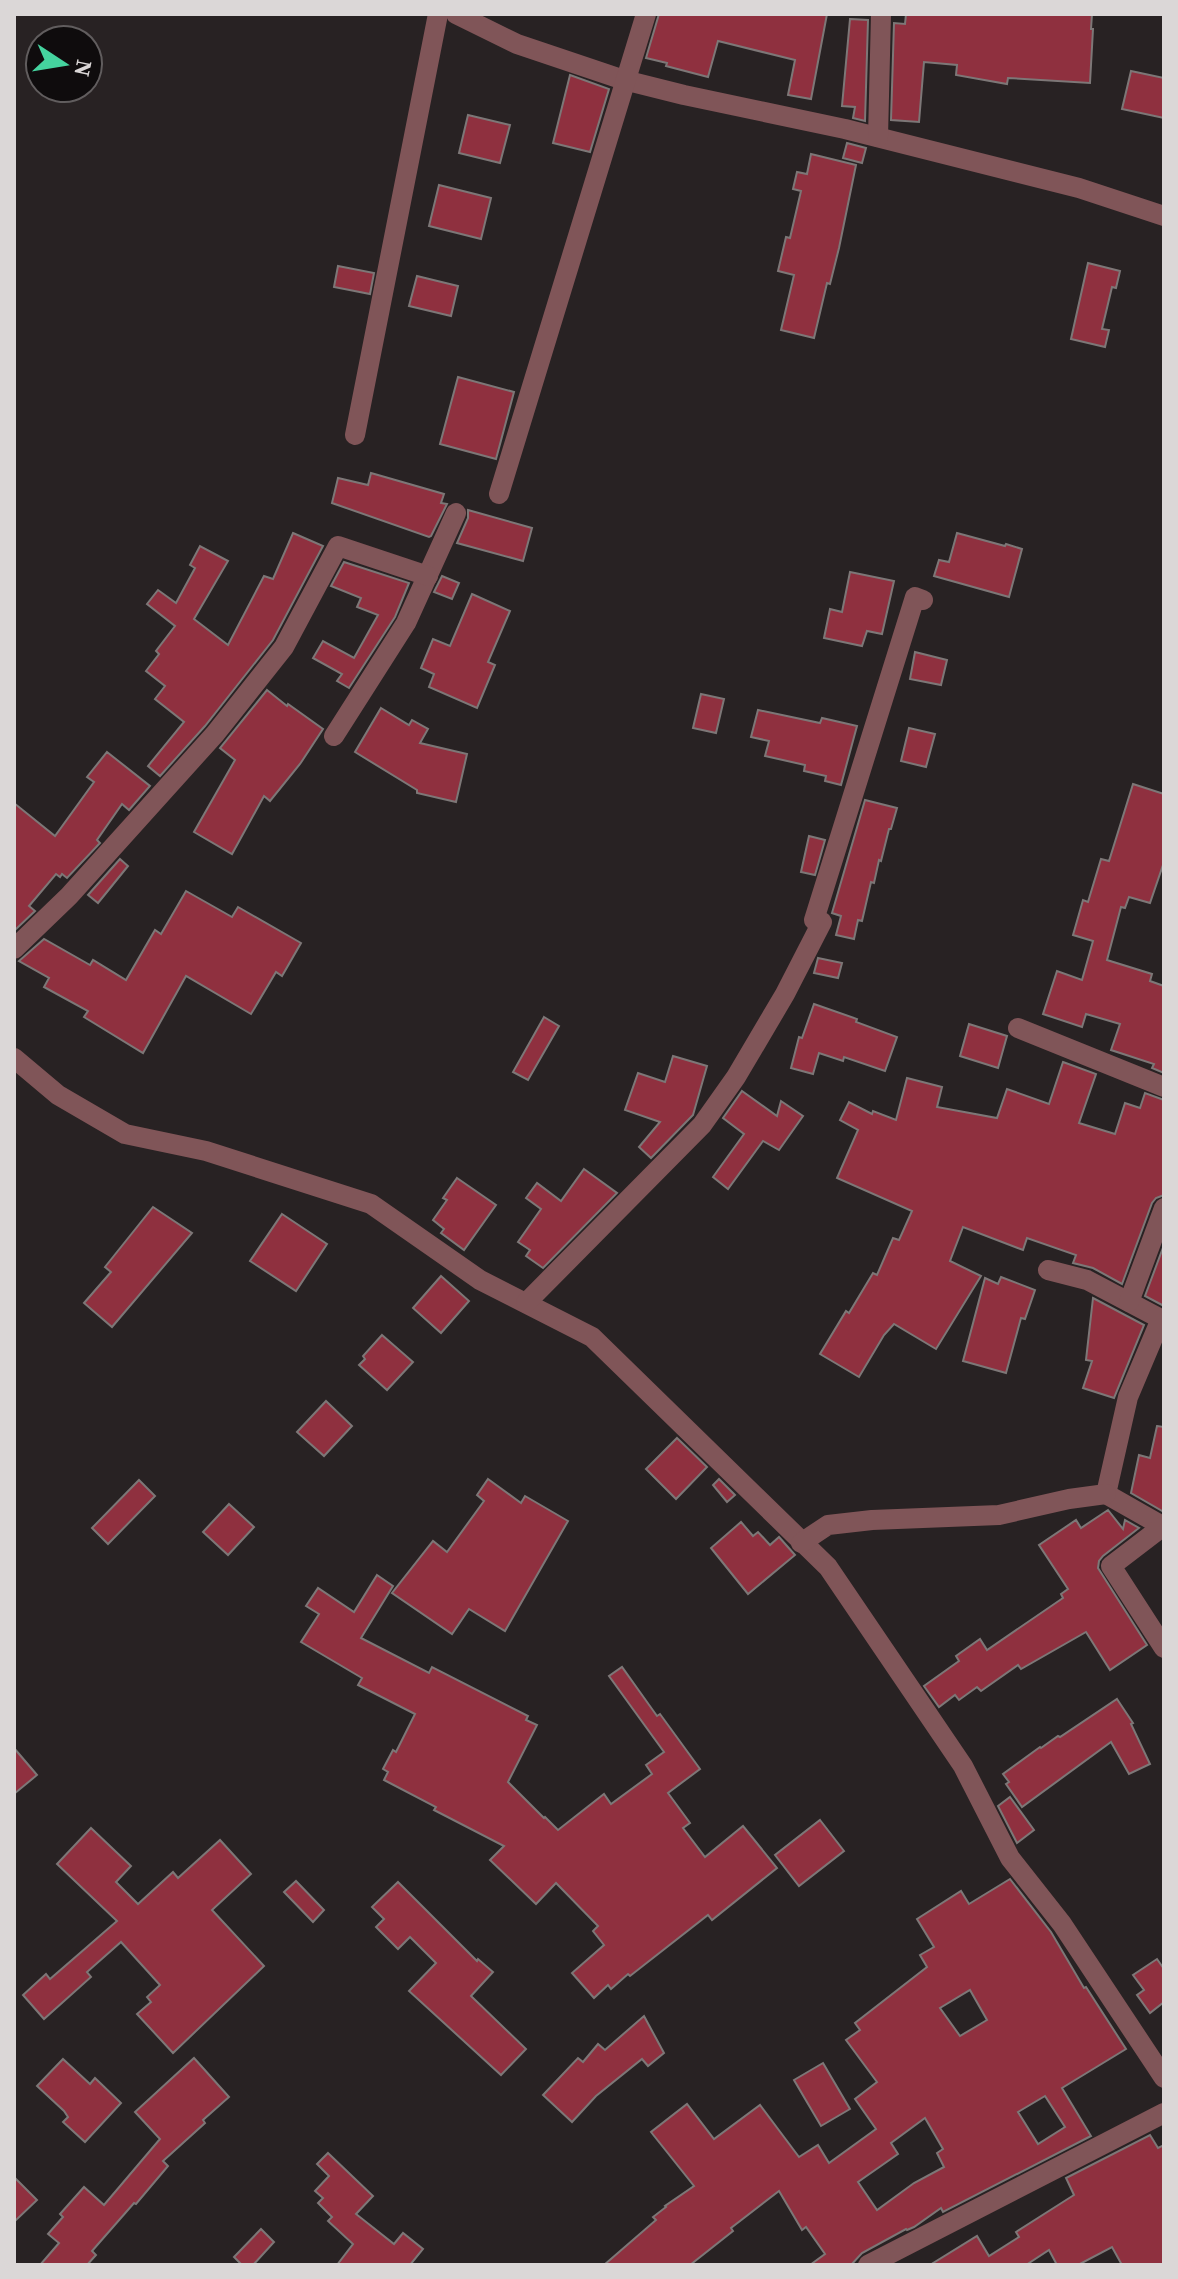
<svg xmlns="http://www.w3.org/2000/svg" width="1178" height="2279" viewBox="0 0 1178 2279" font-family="'Source Serif 4',serif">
	<rect width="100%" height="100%" fill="#282223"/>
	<g fill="#8f303f" stroke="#7d7777" stroke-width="2" fill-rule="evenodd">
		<path d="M659 14H827L811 99 788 95 795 60 718 41 708 77 666 66 667 63 646 58Z"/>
		<path d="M906 14H1092L1091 29H1093L1090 83 1008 78 1007 84 956 75 957 65 924 62 919 122 891 120 894 23 905 24Z"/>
		<path d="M850 19 868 20 865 121 853 118 855 107 842 106Z"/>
		<path d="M1131 71 1164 78V118L1122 109Z"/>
		<path d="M570 75 609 89 590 152 553 143Z"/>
		<path d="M468 115 510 125 500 163 459 153Z"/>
		<path d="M847 143 866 148 862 163 843 158Z"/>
		<path d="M811 154 856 165 839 248 830 284 827 283 814 338 781 330 794 275 778 271 786 237 790 238 801 191 793 189 797 172 807 174Z"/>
		<path d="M439 185 491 198 481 239 429 226Z"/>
		<path d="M1088 263 1120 271 1116 288 1112 287 1102 329 1109 330 1105 347 1071 339Z"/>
		<path d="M338 266 374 273 370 294 334 287Z"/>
		<path d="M417 276 458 286 451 316 409 306Z"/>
		<path d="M458 377 514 392 496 459 440 444Z"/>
		<path d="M371 473 444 494 441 503 447 504 431 536 429 537 332 503 338 478 368 485Z"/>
		<path d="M468 510 532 528 523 561 457 543 468 518Z"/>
		<path d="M293 533 323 546 273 640 205 726 160 776 148 766 184 722 155 699 165 686 146 671 159 654 156 651 175 626 147 604 158 590 176 603 195 568 190 565 200 546 228 561 194 619 228 645 264 576 273 579Z"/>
		<path d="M957 533 1005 546 1006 544 1022 549 1009 597 934 576 939 560 949 562Z"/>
		<path d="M344 562 409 583 395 617 349 688 337 681 342 674 313 658 323 641 354 658 378 615 357 607 361 598 331 586Z"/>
		<path d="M850 572 894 581 882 634 867 631 862 646 824 638 830 609 842 612Z"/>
		<path d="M442 576 459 583 452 599 434 592Z"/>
		<path d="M472 594 510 611 488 662 495 665 477 708 429 687 434 674 421 668 433 639 450 646Z"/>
		<path d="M915 652 947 660 941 685 910 679Z"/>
		<path d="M267 690 287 706 288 704 323 729 300 764 270 801 264 796 232 854 194 832 235 760 220 748Z"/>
		<path d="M701 694 724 699 716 733 693 728Z"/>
		<path d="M381 708 409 725 412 720 428 729 420 743 467 754 456 802 417 793V790L355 752Z"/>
		<path d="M758 710 820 723 822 718 857 726 841 785 825 781 826 776 804 771 805 765 765 756 769 741 751 737Z"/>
		<path d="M909 728 935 734 926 767 901 761Z"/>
		<path d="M107 752 150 786 129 810 122 804 97 840 100 843 67 878 62 874 60 877 56 874 29 906 35 911 14 931V803L55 836 94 782 87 777Z"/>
		<path d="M1133 784 1164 794V862L1150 903 1129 897 1125 908 1121 907 1107 960 1152 974 1150 981 1164 986V1073L1152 1068 1154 1064 1111 1050 1120 1024 1086 1014 1082 1027 1043 1014 1057 971 1082 980 1093 941 1073 935 1083 900 1088 902 1101 859 1109 861Z"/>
		<path d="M865 800 897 808 891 829H889L881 861 879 860 874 883 871 882 862 921 858 920 854 939 836 935 841 916 832 913Z"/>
		<path d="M809 836 825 840 815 875 801 872Z"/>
		<path d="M120 859 128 866 98 903 88 895Z"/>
		<path d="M186 891 232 917 238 907 301 943 282 976 276 972 251 1014 186 976 143 1053 84 1017 88 1011 44 987 49 978 19 961 44 939 90 965 93 960 126 980 155 930 161 934Z"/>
		<path d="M818 958 842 963 838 978 814 973Z"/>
		<path d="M814 1004 857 1019 856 1022 897 1037 885 1071 844 1057 843 1061 819 1053 813 1074 791 1068 799 1037 802 1038Z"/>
		<path d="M544 1017 559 1026 528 1080 513 1072Z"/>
		<path d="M969 1024 1007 1036 998 1068 960 1056Z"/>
		<path d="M673 1056 707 1066 693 1115 651 1158 639 1147 660 1122 625 1110 638 1073 665 1082Z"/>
		<path d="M1063 1062 1096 1074 1079 1123 1115 1134 1125 1103 1140 1108 1145 1093 1164 1100V1195L1156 1198 1152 1203 1122 1284 1093 1268 1073 1263 1076 1255 1027 1238 1023 1250 963 1227 950 1261 981 1276 936 1349 894 1324 884 1335 859 1377 820 1354 846 1311 849 1313 873 1273 877 1275 893 1238 899 1240 912 1211 837 1178 858 1130 840 1120 849 1102 872 1114 873 1111 896 1120 907 1078 942 1087 937 1107 997 1118 1007 1089 1049 1104Z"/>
		<path d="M742 1091 777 1116 781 1101 803 1116 779 1150 763 1141 728 1189 713 1177 744 1134 723 1118Z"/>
		<path d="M584 1169 617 1193 543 1268 526 1256 530 1250 518 1242 541 1209 526 1198 537 1183 561 1201Z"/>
		<path d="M457 1178 496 1205 464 1250 441 1233 444 1229 433 1220 447 1200 443 1198Z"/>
		<path d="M153 1207 192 1233 112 1327 84 1303 111 1272 105 1267Z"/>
		<path d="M282 1214 327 1244 296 1291 250 1261Z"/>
		<path d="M1164 1245V1306L1145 1296Z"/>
		<path d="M441 1276 469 1301 441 1333 413 1308Z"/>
		<path d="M1001 1277 1035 1290 1025 1319 1021 1318 1006 1373 963 1361 985 1278 998 1284Z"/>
		<path d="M1093 1298 1144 1325 1114 1398 1083 1388 1092 1361 1086 1360Z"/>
		<path d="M382 1335 413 1362 387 1390 359 1365 365 1359 363 1356Z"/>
		<path d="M326 1401 352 1426 324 1456 297 1432Z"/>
		<path d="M1157 1426 1164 1427V1512L1131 1493 1139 1455 1150 1458Z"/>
		<path d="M677 1438 707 1467 676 1499 646 1469Z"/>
		<path d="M488 1479 521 1503 525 1496 568 1521 505 1631 469 1609 452 1634 392 1593 433 1541 447 1552 484 1501 477 1495Z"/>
		<path d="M719 1479 735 1495 727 1502 713 1485Z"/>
		<path d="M139 1480 155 1496 108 1544 92 1528Z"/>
		<path d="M229 1504 254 1527 228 1555 203 1532Z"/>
		<path d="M1108 1510 1123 1529 1125 1520 1139 1528 1103 1556 1099 1561 1098 1568 1147 1645 1110 1670 1086 1632 1021 1669 1018 1665 981 1691 977 1687 959 1700 955 1695 939 1707 924 1686 959 1661 956 1656 980 1639 987 1650 1063 1598 1061 1594 1068 1589 1039 1545 1076 1520 1081 1528Z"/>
		<path d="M741 1522 753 1536 758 1532 770 1545 779 1537 795 1555 748 1594 711 1548Z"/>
		<path d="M377 1575 393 1586 361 1638 429 1673 432 1667 528 1716 526 1720 537 1725 508 1782 544 1818 545 1817 558 1830 604 1794 611 1804 652 1774 646 1765 664 1752 609 1676 622 1667 657 1716 660 1714 700 1769 668 1793 690 1823 683 1828 705 1857 743 1826 777 1868 712 1920 708 1915 630 1976 628 1974 611 1989 608 1985 594 1998 572 1973 604 1945 593 1931 598 1926 556 1883 536 1904 490 1860 504 1846 434 1810 436 1807 384 1780 388 1772 383 1769 393 1750 396 1752 415 1714 358 1685 362 1678 301 1642 319 1614 306 1606 318 1588 354 1612Z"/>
		<path d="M1117 1699 1133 1723 1131 1724 1150 1764 1129 1774 1111 1742 1022 1807 1006 1784 1009 1782 1003 1774 1040 1747 1041 1748 1058 1736 1060 1737Z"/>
		<path d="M14 1748 37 1775 14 1794Z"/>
		<path d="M1010 1797 1034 1830 1017 1843 998 1806Z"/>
		<path d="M820 1820 844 1851 799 1886 775 1855Z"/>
		<path d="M91 1828 131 1866 116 1882 138 1904 173 1872 178 1878 220 1840 251 1874 212 1910 264 1966 173 2053 137 2014 151 2002 147 1997 160 1985 121 1942 87 1972 91 1977 44 2019 23 1995 46 1974 50 1979 117 1921 57 1864Z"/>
		<path d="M1010 1879 1051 1932 1084 1988 1086 1987 1126 2049 1062 2088 1091 2136 943 2212 941 2208 914 2227 907 2230 906 2229 862 2253 851 2265H810L825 2254 806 2227 802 2230 779 2191 731 2228 733 2231 690 2265H604L656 2220 653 2217 666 2207 665 2206 694 2186 651 2132 687 2104 714 2139 760 2105 799 2157 818 2145 829 2163 876 2129 855 2099 877 2082 846 2040 860 2030 855 2023 927 1967 920 1955 934 1947 917 1919 961 1891 969 1904ZM970 1990 987 2020 960 2036 940 2008ZM1045 2096 1065 2127 1038 2144 1018 2112ZM925 2118 943 2149 937 2153 944 2167 914 2183 877 2210 858 2182 898 2154 891 2143Z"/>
		<path d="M296 1881 324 1910 313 1922 284 1892Z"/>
		<path d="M398 1882 477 1961 478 1959 493 1972 471 1996 526 2049 501 2075 409 1991 436 1963 410 1937 398 1949 376 1927 384 1919 372 1907Z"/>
		<path d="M1157 1959 1164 1969V2002L1150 2013 1137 1995 1144 1990 1133 1975Z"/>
		<path d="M644 2016 664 2053 648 2066 642 2059 596 2096 572 2122 543 2095 578 2058 583 2062 598 2044 605 2050Z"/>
		<path d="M194 2058 229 2097 203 2120 205 2123 163 2161 168 2166 136 2204 134 2203 92 2251 96 2255 87 2265H40L59 2243 48 2234 63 2217 60 2214 84 2187 104 2205 160 2139 135 2112Z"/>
		<path d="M63 2059 90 2084 95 2078 121 2103 85 2142 63 2122 68 2117 64 2111 37 2086Z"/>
		<path d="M823 2063 850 2109 821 2126 794 2080Z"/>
		<path d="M1150 2135 1158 2148 1164 2145V2265H1122L1112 2247 1078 2265H1057L1049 2250 1026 2265H930L977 2236 989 2256 1019 2237 1016 2232 1074 2195 1066 2178Z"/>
		<path d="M328 2153 373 2196 356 2214 394 2244 403 2233 423 2249 410 2265H337L353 2244 328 2221 332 2217 318 2203 323 2198 315 2191 329 2176 317 2164Z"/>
		<path d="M14 2177 37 2200 14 2222Z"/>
		<path d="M261 2229 274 2242 253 2265H242L234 2257Z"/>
	</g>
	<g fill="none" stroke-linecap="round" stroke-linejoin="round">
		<g stroke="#805558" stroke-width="20">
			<path d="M456 14 517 44 624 80 684 95 845 129 1079 188 1164 216"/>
			<path d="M878 137 881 14"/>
			<path d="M355 435 438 14"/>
			<path d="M499 494 646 14"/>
			<path d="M334 736 406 623 456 513"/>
			<path d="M14 949 69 896 215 734 284 647 338 546 428 576"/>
			<path d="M1018 1028 1164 1087"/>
			<path d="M14 1058 58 1095 125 1134 206 1151 371 1204 480 1280 592 1337 828 1567 963 1766 1010 1858 1062 1924 1164 2078"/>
			<path d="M1048 1270 1087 1280 1161 1319 1128 1397 1106 1494 1164 1527"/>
			<path d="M1129 1302 1164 1208"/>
			<path d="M526 1303 702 1125 736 1077 785 994 822 922 814 920 915 597 923 600"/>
			<path d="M1162 1527 1111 1566 1164 1648"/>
			<path d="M801 1543 828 1525 872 1520 999 1515 1069 1499 1106 1494"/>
			<path d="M868 2265 1164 2113"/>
		</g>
	</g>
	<rect width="1178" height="2279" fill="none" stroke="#dbd7d7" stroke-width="32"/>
	<g transform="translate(64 64) rotate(102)"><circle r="38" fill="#0f0c0d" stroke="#615d5e" stroke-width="2"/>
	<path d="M0-6L14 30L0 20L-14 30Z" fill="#45d49f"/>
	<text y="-12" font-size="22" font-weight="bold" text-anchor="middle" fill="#dbd7d7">N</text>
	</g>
</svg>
